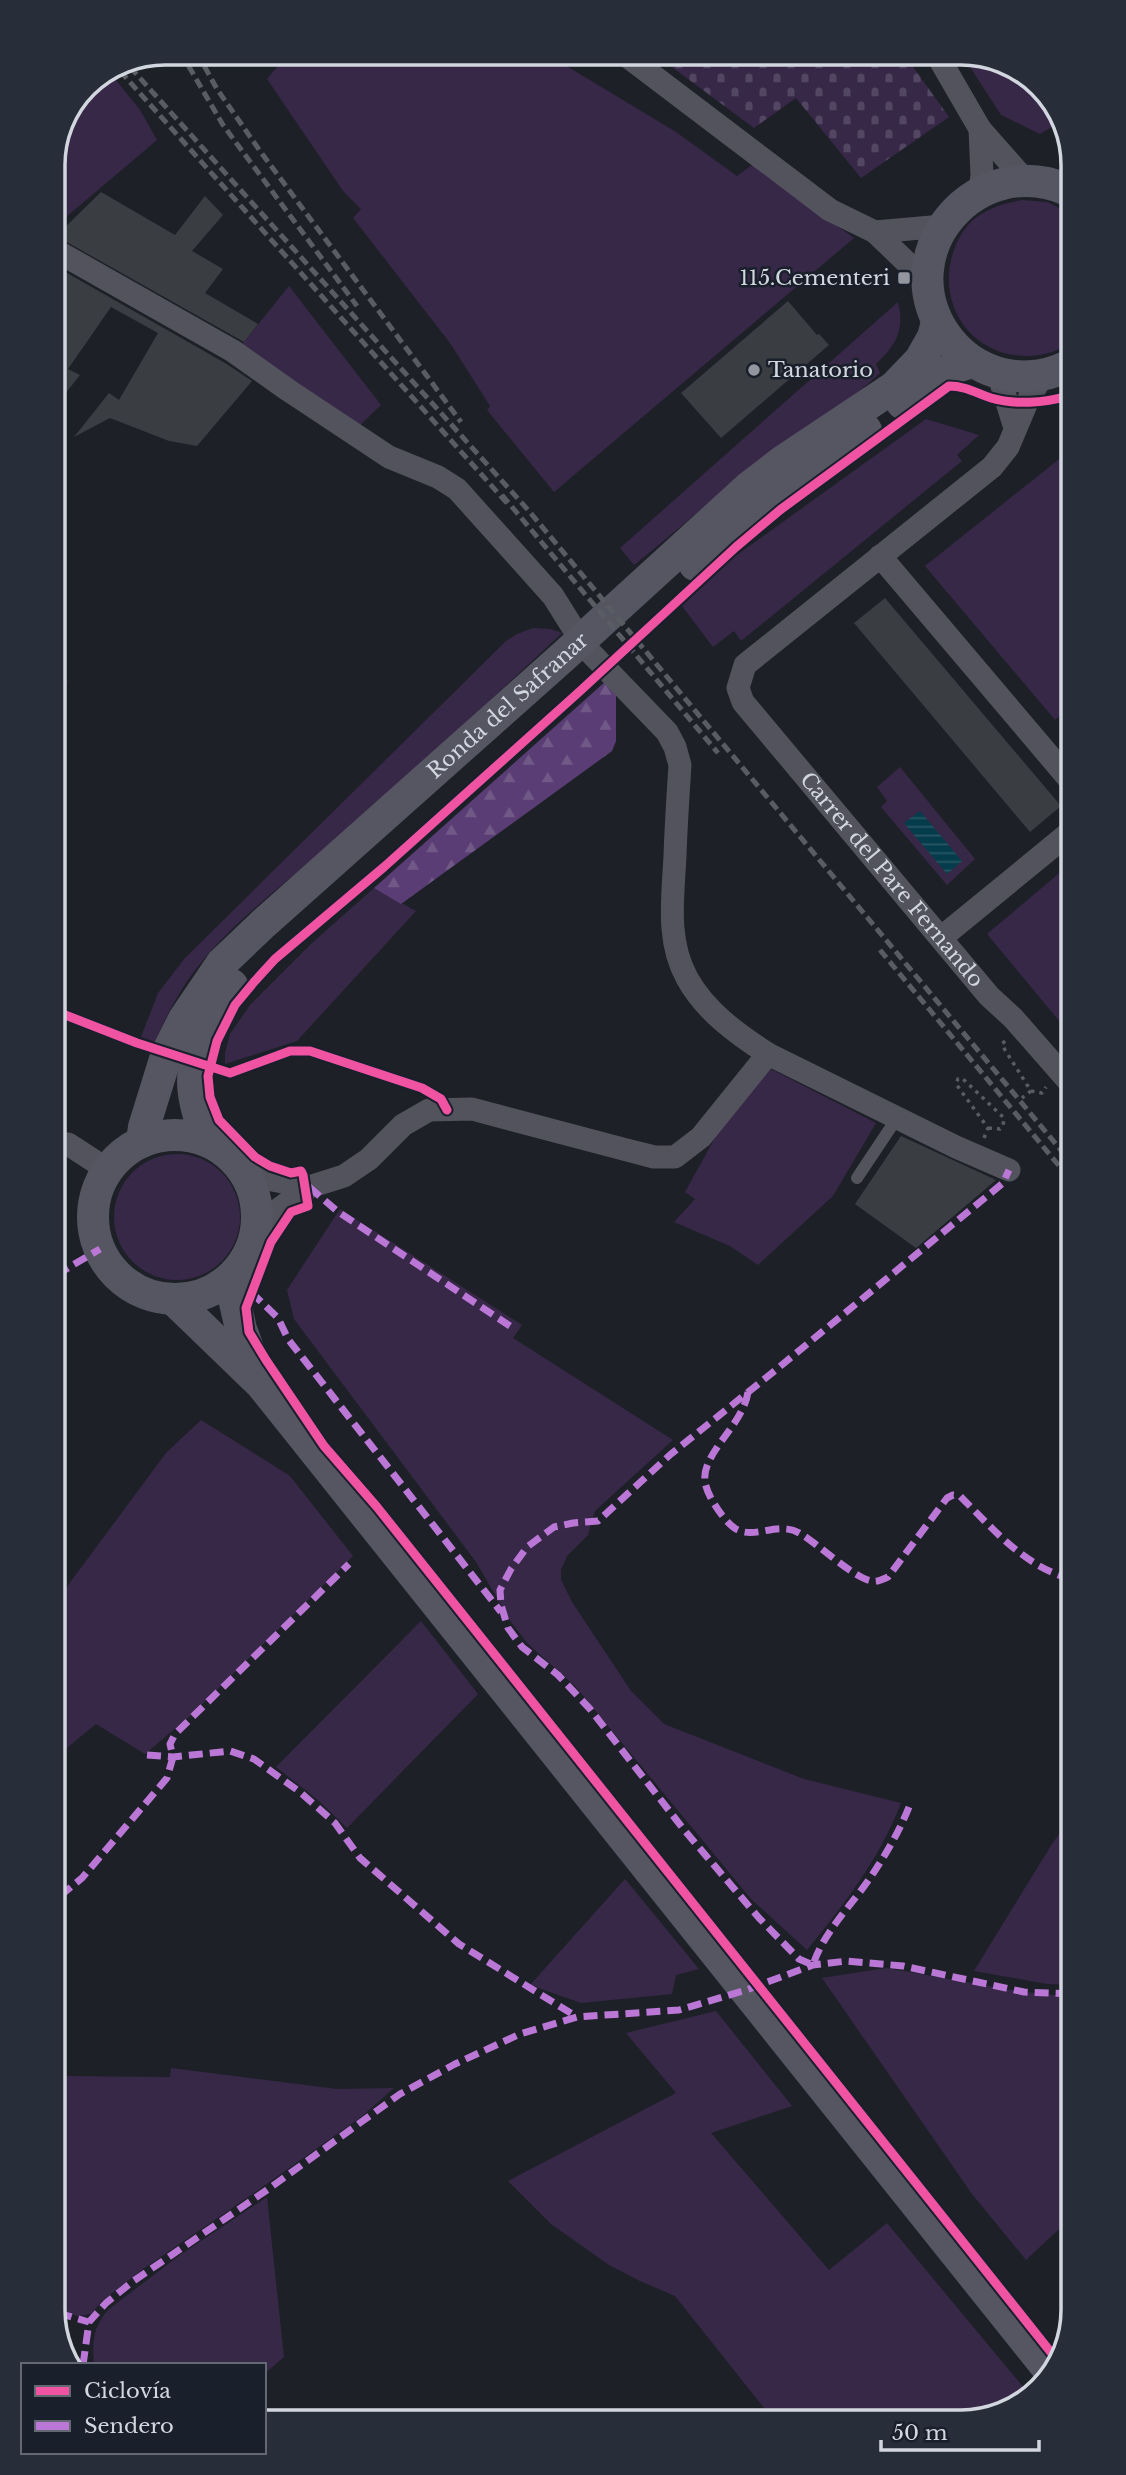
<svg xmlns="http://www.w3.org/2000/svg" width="1126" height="2475" viewBox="0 0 1126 2475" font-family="'Libre Baskerville',serif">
	<defs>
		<pattern id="forest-firs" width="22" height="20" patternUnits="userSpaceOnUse" patternTransform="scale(1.75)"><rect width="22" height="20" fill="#593d74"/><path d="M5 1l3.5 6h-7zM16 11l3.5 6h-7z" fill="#705887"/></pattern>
		<pattern id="cemetery-stones" width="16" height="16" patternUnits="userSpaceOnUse" patternTransform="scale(1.75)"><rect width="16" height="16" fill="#372848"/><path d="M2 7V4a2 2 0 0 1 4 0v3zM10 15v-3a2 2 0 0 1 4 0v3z" fill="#534662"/></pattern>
		<pattern id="water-rules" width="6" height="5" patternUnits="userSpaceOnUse" patternTransform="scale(1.75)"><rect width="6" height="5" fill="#043c4b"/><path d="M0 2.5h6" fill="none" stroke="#285764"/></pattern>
	</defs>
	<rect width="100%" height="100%" fill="#1d2027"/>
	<g fill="#372848">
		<path d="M289 53H545L676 132 737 176 752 165 854 238 554 492 487 410 490 406 450 343 353 218 361 209 343 191 267 79Z"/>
		<path d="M961 53H969L1029 75 1062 121 1040 134 1001 115Z"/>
		<path d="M111 74 140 110 157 140 53 228V157L86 85Z"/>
		<path d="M1022 200 1047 202 1068 212V344C1057 352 1041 356 1027 356 969 356 934 301 955 247 959 236 967 224 977 217 991 207 1006 203 1022 200Z"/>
		<path d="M289 286 381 405 356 429 240 347Z"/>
		<path d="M898 302C905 330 896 345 876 364L880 373C842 409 796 435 755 466 713 497 675 533 634 565L620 548Z"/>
		<path d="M926 419 979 435 957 455 962 461 741 641 734 631 713 647 682 606 734 557Z"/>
		<path d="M1068 452 1069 708 1055 720 925 566Z"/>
		<path d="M533 628 550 629 562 633C491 700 419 766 346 831 297 875 241 913 200 964 181 987 167 1014 155 1042L141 1037 158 993 185 958 506 641 517 634Z"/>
		<path d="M54 665 68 682 54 700Z"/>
		<path d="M900 767 975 859 947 885 881 807 887 801 877 787Z"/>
		<path d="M1069 865 1070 1034 987 934Z"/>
		<path d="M374 888 416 911 297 1041 225 1064V1053L230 1034 250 1005 312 943Z"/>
		<path d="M771 1069 876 1123 833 1196 758 1265 730 1246 674 1222 695 1199 685 1192 722 1125Z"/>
		<circle cx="177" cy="1217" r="63"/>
		<path d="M340 1209 522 1325 513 1338 673 1440 595 1511 588 1535 567 1556 561 1570V1580L572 1602 631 1691 664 1724 804 1779 901 1803C880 1858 844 1905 807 1950L751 1899 575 1686 528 1644 511 1622 476 1562 294 1319 287 1290Z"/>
		<path d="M201 1420 290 1476 353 1556 190 1716 145 1754 96 1724 57 1756V1600L166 1453Z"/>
		<path d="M421 1621 478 1694 347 1828 318 1800 276 1767Z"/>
		<path d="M1072 1816 1073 1985 1048 1984 974 1971 1052 1844Z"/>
		<path d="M625 1879 699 1969 676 1975 672 1994 581 2003 530 1985Z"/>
		<path d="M886 1968 1017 1991 1073 1997V2216L1026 2260 972 2194 822 1978Z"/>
		<path d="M716 2011 792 2106 711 2133 829 2270 887 2223 1029 2394 998 2416 772 2418 675 2296 640 2281 609 2265 551 2224 508 2181 676 2093 626 2033Z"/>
		<path d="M171 2068 337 2089 394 2088 361 2117 254 2193 143 2269 101 2302 91 2314 78 2316 58 2311V2076L170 2077Z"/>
		<path d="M267 2197 284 2357 264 2374V2365H94C92 2341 93 2326 109 2309L180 2255Z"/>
	</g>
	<path fill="url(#forest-firs)" d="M606 681 616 692V741L612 751 401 904 374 888Z"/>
	<path fill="url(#cemetery-stones)" d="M653 53H903L949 117 861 178 796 98 754 128Z"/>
	<path fill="url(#water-rules)" d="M920 811 962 861 947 874 904 823Z"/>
	<g fill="#3a3d42">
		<path d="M101 192 175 235 205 196 223 215 192 251 223 269 205 293 258 324 244 342 56 236Z"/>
		<path d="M53 265 225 363 252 381 197 446 169 441 110 418 74 437 109 393 119 400 158 333 111 307 68 369 80 375 53 409Z"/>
		<path d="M788 301 817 335 819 334 829 345 721 438 681 393Z"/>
		<path d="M885 598 1061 806 1030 832 854 623Z"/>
		<path d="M901 1136 996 1180 916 1248 855 1204Z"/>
	</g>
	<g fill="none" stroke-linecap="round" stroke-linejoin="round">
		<g stroke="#5a5c63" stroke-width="3.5" stroke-dasharray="3.5 5" stroke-linecap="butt">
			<path d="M1005 1041 1002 1044 1005 1050 1031 1091 1022 1098"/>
			<path d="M1031 1091 1042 1093 1046 1087"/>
			<path d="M984 1138 988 1128 956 1084 958 1079 962 1078 1004 1118 1003 1126 1000 1129 988 1128"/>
		</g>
		<path stroke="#53535d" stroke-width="12" d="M857 1178 897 1118"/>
		<g stroke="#53535d" stroke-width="23">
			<path d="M623 53 830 210 875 232 927 282"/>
			<path d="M936 53 980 129 1025 180"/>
			<path d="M980 129 982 175 980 191"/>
			<path d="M875 232 943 226"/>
			<path d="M53 249 233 351 288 390 389 457 438 477 457 489 553 596 585 647 667 732 675 747 680 765C678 795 676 826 675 856 673 897 666 940 687 978 705 1011 737 1034 768 1054L956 1147 1009 1170"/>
			<path d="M998 373 1015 428"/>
			<path id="s1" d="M1043 375 1027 402 1008 447 992 467 745 665 738 688 743 702 989 996 1013 1018 1070 1083"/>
			<path d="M880 556 1069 779"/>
			<path d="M942 937 1069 833"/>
			<path d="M55 1142 68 1144 108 1170"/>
			<path d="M246 1175 309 1187"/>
			<path d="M257 1225 309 1187 344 1176 369 1159 403 1125 429 1110 472 1109 623 1149 654 1157H675L701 1137 768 1054"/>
		</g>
		<g stroke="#565662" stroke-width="32">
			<path d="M1068 190C977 150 889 251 945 334 956 350 972 363 990 370 1015 380 1044 378 1068 366"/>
			<path d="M902 403C927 384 941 369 973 362"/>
			<path d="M695 565 749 518 866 430"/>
			<circle cx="175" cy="1217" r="82"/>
			<path d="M206 1141C201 1122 193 1101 193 1081 193 1050 211 1007 232 985"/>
			<path id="s2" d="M142 1142 144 1127 167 1053 184 1019 222 963 264 923 565 655 748 488 783 461 894 387 920 360 933 337 937 322"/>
			<path d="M235 1273V1303L241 1329 257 1373"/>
			<path d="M173 1299 261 1384 1052 2374"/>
		</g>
		<g stroke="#595c62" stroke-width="5" stroke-dasharray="10 5" stroke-linecap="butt">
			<path d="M181 53 223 125 357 306"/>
			<path d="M197 53 217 89 260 151 461 422"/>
			<path d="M130 67 529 511 1070 1161"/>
			<path d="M120 71 507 503"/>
			<path d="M502 495 718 753"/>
			<path d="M880 950 1070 1179"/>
		</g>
		<g stroke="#ba77d6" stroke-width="7" stroke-dasharray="14 7" stroke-linecap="butt">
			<path d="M309 1187 337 1211 510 1326"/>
			<path d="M56 1275 100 1249"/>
			<path d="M251 1292 278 1318 288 1339 501 1612"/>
			<path d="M748 1392C743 1426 701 1453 705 1482 707 1496 726 1525 738 1530 757 1539 779 1520 801 1534 818 1544 855 1579 872 1581 878 1582 883 1579 888 1577L947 1498 953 1495 960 1496C993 1529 1025 1567 1071 1579"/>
			<path d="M147 1755 173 1757 230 1751 254 1759 300 1792 335 1823 360 1858 459 1944 577 2017"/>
			<path d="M909 1807C899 1832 885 1856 870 1878 851 1906 823 1933 813 1965L799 1959 759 1918 685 1831 590 1709 558 1675 522 1647 508 1628 501 1605 500 1590 511 1569 527 1547 554 1527 573 1523 598 1521 671 1454 772 1373 1003 1183 1009 1170"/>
			<path d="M60 1896 82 1878 167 1778 173 1757 170 1744 175 1734 349 1564"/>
			<path d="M58 2313 89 2322"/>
			<path d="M83 2365 89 2322 106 2303 132 2282 267 2190 400 2094 455 2064 520 2034 577 2017 679 2010 746 1990 813 1965 847 1961 903 1966 1024 1992 1073 1994"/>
		</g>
		<defs>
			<g id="cycleway">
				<path d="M55 1011 137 1043 230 1073 290 1051H310L422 1088 441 1099 447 1110"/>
				<path d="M1057 2360 377 1507 324 1446 266 1360 249 1332 246 1308 271 1242 291 1212 308 1206 303 1175 301 1171 291 1173 270 1166 255 1157 219 1120 210 1097 208 1076 217 1041 235 1005 254 982 275 959 384 867 579 692 736 547 780 510 949 386C965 386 976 393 991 398 1015 405 1044 403 1068 396"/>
			</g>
		</defs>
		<use href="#cycleway" stroke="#191f2b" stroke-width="13"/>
		<use href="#cycleway" stroke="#f153a3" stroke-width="9"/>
	</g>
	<g fill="#93969f" stroke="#191f2b" stroke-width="2.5">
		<rect x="897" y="271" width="14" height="14" rx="3.5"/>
		<circle cx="754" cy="370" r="7"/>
	</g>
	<g text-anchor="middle" stroke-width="5" stroke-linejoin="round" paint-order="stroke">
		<g font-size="21" fill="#d2d6df" stroke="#191f2b" text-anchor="end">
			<text x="890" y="285">115.Cementeri</text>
			<text x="768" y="377" text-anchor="start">Tanatorio</text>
		</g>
		<g font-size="21" fill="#d2d6df" stroke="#191f2b">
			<text dy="7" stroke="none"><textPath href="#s2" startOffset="583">Ronda del Safranar</textPath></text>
			<text dy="7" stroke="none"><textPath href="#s1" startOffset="693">Carrer del Pare Fernando</textPath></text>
		</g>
	</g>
	<path d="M0 0H1126V2475H0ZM165 65H961A100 100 0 0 1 1061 165V2310A100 100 0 0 1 961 2410H165A100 100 0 0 1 65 2310V165A100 100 0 0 1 165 65Z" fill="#282e39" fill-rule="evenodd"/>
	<path fill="none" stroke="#d2d6df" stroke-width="3.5" d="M165 65H961A100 100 0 0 1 1061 165V2310A100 100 0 0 1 961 2410H165A100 100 0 0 1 65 2310V165A100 100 0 0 1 165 65Z"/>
	<rect x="21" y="2363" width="245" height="91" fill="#191f2b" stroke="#636873" stroke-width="2"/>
	<rect x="35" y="2386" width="35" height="10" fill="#f153a3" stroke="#636873" stroke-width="2"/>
	<text x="84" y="2398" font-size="21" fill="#d2d6df">Ciclovía</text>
	<rect x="35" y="2421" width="35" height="10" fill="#ba77d6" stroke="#636873" stroke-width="2"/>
	<text x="84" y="2433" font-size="21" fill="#d2d6df">Sendero</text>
	<path d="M881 2440v10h158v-10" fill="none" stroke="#d2d6df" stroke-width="3.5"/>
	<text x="892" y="2440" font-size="21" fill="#d2d6df" stroke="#191f2b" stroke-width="5" paint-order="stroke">50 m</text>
</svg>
